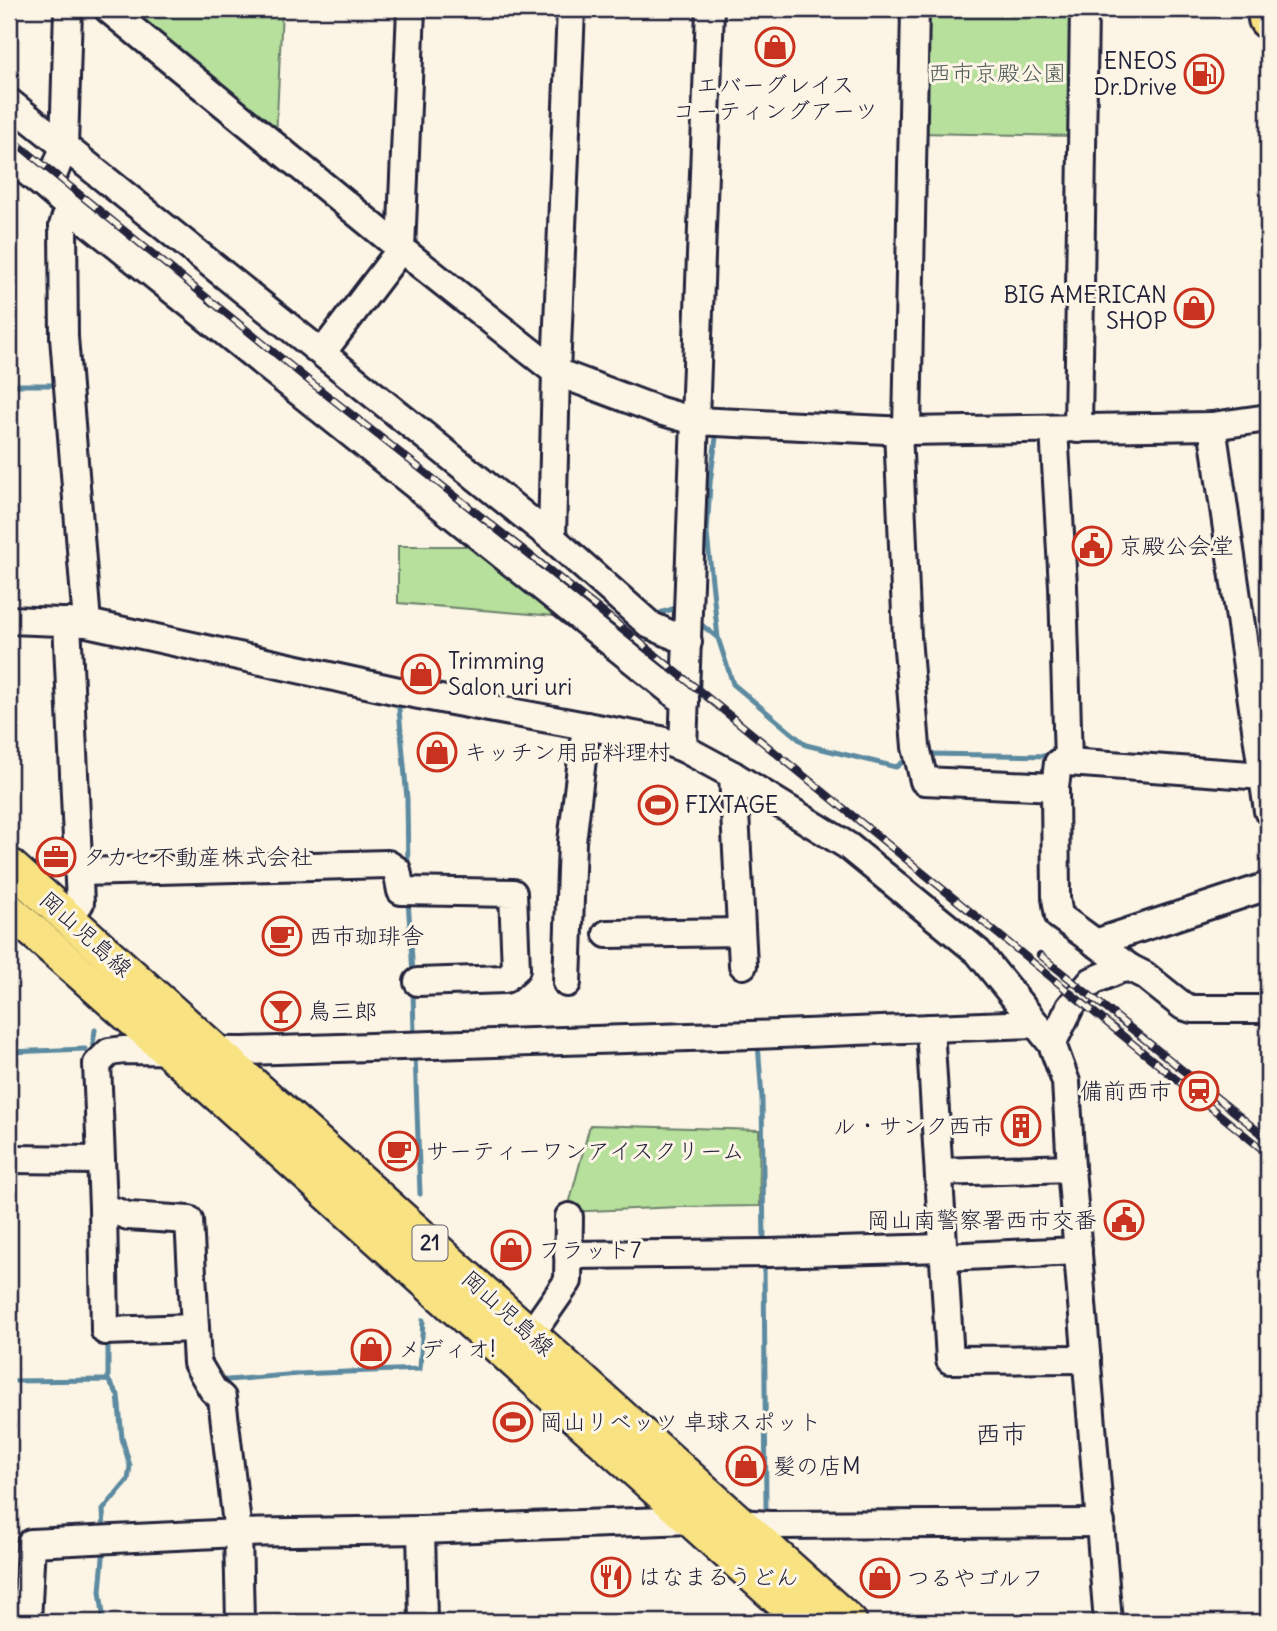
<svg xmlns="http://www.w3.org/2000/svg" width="1277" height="1631" viewBox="0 0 1277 1631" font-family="Delius,'Klee One',sans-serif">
	<rect width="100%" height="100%" fill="#fcf5e5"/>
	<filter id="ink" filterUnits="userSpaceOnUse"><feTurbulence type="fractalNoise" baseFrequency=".0143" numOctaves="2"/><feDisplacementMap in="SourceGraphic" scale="14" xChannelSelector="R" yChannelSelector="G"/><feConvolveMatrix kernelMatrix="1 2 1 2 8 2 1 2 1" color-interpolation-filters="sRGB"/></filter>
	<g filter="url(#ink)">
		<g fill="#b6e09c" stroke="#6c816c" stroke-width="2">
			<path d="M116 9H282L276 139Z"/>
			<path d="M929 9 1078 12 1075 136 917 133 919 18Z"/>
			<path d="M398 546H468L555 616 398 603Z"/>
			<path d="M590 1125 759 1130 760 1206 679 1207 567 1212Z"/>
		</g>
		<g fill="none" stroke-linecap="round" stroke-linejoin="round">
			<g stroke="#5c8aa0" stroke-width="5">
				<path d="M88 9 102 20"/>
				<path d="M9 385H57"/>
				<path d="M717 430 710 483 707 534 718 638 733 684 806 745 896 767 910 757"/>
				<path d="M653 611 657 614 679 607"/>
				<path d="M698 622 718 638"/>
				<path d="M81 631 82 670"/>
				<path d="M398 698 407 799 408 870"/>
				<path d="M926 754 1053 756"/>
				<path d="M408 900 413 974"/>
				<path d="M413 988 414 1037"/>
				<path d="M758 1043 762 1099 764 1246"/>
				<path d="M93 1044 95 1030"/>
				<path d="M9 1052 85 1049"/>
				<path d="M415 1054 420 1194"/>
				<path d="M764 1260 766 1508"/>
				<path d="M108 1339V1380"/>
				<path d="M9 1381 108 1380 118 1395 122 1438 130 1466 128 1480 103 1510 104 1531"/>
				<path d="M216 1381 298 1374 420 1369 423 1320"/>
				<path d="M104 1622 100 1591 104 1547"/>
			</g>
			<defs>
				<g id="minor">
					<path d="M68 9 64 147 48 189 69 207 63 226 64 337 87 623"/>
					<path d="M108 9 401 249 556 372 660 411 695 421 907 431 1212 426 1268 418"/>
					<path d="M9 102 552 538 650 625 688 642"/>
					<path d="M9 157 48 189"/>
					<path d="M69 207 685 702"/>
					<path d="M322 353 401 249 411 9"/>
					<path d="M1212 426 1268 811"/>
					<path d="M1054 429 1063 586 1068 762 1058 763 1055 787 1056 898 1059 916 1130 968"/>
					<path d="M1078 429 1084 9"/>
					<path d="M898 430 907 637 916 747 924 781 1055 787"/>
					<path d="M907 431 915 9"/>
					<path d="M552 538 556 372 571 9"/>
					<path d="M9 620 87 623 403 692 661 740 683 748 733 775 848 846 978 952 1052 1044"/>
					<path d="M67 622 80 903 68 918"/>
					<path d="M683 748 710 9"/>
					<path d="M1068 762 1264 776"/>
					<path d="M733 775 743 965"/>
					<path d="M80 872 388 864 397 870 401 891 513 893 516 969 505 979 418 982"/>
					<path d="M607 934 741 932"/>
					<path d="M1095 943 1268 886"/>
					<path d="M567 983 572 842 586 726"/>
					<path d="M930 1028 950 1360 1087 1359"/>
					<path d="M9 1159 100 1160"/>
					<path d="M939 1172 1071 1168"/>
					<path d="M103 1207 105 1331 195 1328"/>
					<path d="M568 1255 768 1253 943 1248"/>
					<path d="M944 1257 1078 1251"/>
					<path d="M531 1334 568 1281 569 1217"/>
					<path d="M421 1530 423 1622"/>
					<path d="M27 1622 31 1543 238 1533 421 1530 691 1520 770 1525 1101 1523"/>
					<path d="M240 1622 238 1533 222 1398 213 1390 197 1363 189 1220 128 1216 103 1207 97 1064 109 1052 124 1050 243 1051 752 1035 1034 1024"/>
					<path d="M1108 1622 1071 1168 1066 1082 1052 1044 1070 1007 1092 981 1121 969 1130 968 1144 975 1183 1006 1192 1009H1268"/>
				</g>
				<g id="major">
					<path d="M9 865 850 1622"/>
					<path d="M9 910 225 1101 804 1622"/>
				</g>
				<path id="highway" d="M1267 9 1268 19"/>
			</defs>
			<use href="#minor" stroke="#22223b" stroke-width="32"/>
			<use href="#major" stroke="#22223b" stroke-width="38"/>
			<use href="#highway" stroke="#22223b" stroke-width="44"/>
			<use href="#minor" stroke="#fcf5e5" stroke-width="26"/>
			<use href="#major" stroke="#f8e281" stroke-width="33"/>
			<use href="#highway" stroke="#f8e281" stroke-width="38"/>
			<defs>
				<g id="rail">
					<path d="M9 137 313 384 615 622 1268 1154"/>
					<path d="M1040 955 1268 1139"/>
				</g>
			</defs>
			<use href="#rail" stroke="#22223b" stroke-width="8"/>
			<use href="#rail" stroke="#fcf5e5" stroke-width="5" stroke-dasharray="16" stroke-linecap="butt"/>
		</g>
	</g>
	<defs>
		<symbol id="shop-ring" viewBox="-11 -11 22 22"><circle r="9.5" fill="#fcf5e5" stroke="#c8321e" stroke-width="1.5"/><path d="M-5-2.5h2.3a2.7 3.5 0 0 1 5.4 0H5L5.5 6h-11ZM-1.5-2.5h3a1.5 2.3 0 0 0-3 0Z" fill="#c8321e"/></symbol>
		<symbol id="fuel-ring" viewBox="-11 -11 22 22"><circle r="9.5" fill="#fcf5e5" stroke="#c8321e" stroke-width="1.5"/><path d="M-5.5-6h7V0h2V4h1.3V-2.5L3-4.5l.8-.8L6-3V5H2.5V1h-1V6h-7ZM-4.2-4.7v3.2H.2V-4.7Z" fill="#c8321e"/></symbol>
		<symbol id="civic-ring" viewBox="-11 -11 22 22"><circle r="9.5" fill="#fcf5e5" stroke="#c8321e" stroke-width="1.5"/><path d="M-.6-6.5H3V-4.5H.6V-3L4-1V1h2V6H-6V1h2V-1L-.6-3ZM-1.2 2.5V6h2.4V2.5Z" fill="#c8321e"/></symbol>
		<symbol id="stadium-ring" viewBox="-11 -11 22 22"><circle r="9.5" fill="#fcf5e5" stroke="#c8321e" stroke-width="1.5"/><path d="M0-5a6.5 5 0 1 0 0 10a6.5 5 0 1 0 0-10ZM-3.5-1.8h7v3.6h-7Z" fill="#c8321e"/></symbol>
		<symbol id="office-ring" viewBox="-11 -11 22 22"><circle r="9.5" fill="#fcf5e5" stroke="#c8321e" stroke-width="1.5"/><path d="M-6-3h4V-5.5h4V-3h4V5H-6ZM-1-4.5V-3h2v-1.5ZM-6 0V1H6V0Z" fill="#c8321e"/></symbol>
		<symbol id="cafe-ring" viewBox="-11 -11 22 22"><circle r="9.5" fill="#fcf5e5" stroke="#c8321e" stroke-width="1.5"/><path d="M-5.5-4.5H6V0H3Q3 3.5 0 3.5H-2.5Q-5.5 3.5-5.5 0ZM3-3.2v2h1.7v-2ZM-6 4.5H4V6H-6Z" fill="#c8321e"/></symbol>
		<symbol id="bar-ring" viewBox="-11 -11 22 22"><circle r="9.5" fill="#fcf5e5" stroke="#c8321e" stroke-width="1.5"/><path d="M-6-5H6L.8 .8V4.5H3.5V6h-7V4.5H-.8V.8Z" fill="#c8321e"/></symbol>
		<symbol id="station-ring" viewBox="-11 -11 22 22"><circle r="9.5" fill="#fcf5e5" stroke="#c8321e" stroke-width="1.5"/><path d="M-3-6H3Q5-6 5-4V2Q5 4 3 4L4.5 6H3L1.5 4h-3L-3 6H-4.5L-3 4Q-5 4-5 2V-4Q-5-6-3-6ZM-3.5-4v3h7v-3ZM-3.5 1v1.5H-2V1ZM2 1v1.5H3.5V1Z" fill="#c8321e"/></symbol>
		<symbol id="building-ring" viewBox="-11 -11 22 22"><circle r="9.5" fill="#fcf5e5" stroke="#c8321e" stroke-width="1.5"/><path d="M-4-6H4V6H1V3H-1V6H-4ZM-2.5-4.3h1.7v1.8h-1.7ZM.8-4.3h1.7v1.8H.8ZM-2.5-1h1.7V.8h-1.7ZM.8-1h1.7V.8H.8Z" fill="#c8321e"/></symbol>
		<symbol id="restaurant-ring" viewBox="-11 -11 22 22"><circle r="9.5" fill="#fcf5e5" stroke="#c8321e" stroke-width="1.5"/><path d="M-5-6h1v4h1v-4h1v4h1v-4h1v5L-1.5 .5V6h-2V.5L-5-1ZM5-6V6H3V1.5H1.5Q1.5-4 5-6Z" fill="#c8321e"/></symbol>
	</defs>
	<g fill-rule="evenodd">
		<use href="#shop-ring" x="753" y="25" width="44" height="44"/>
		<use href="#fuel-ring" x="1182" y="52" width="44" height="44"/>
		<use href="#shop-ring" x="1172" y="286" width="44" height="44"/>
		<use href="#civic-ring" x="1070" y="524" width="44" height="44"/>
		<use href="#shop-ring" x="399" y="652" width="44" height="44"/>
		<use href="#shop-ring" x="415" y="730" width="44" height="44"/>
		<use href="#stadium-ring" x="636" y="783" width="44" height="44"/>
		<use href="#office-ring" x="34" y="835" width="44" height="44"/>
		<use href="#cafe-ring" x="260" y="914" width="44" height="44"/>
		<use href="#bar-ring" x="259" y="989" width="44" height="44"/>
		<use href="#station-ring" x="1177" y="1069" width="44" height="44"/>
		<use href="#building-ring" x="999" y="1104" width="44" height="44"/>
		<use href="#cafe-ring" x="377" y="1129" width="44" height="44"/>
		<use href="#civic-ring" x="1102" y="1198" width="44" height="44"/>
		<use href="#shop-ring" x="489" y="1228" width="44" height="44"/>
		<use href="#shop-ring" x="349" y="1327" width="44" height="44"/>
		<use href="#stadium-ring" x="491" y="1400" width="44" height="44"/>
		<use href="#shop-ring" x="724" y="1444" width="44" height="44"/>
		<use href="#restaurant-ring" x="589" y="1555" width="44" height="44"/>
		<use href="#shop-ring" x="858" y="1556" width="44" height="44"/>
	</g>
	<g text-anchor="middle" stroke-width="6" stroke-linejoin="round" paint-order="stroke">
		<rect fill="#fcf5e5" stroke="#63616e" stroke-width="2" x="412.5" y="1225.5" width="35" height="35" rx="5"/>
		<g font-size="21" font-weight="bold" fill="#22223b">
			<text x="430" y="1250">21</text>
		</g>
		<g font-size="23" fill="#22223b" stroke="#fcf5e5" text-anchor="start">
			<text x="1177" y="69" text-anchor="end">ENEOS<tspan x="1177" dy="26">Dr.Drive</tspan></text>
			<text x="775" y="93" text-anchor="middle">エバーグレイス<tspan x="775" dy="26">コーティングアーツ</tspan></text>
			<text x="1167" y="303" text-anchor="end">BIG AMERICAN<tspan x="1167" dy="26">SHOP</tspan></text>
			<text x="1119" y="554">京殿公会堂</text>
			<text x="448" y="669">Trimming<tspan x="448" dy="26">Salon uri uri</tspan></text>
			<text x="464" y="760">キッチン用品料理村</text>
			<text x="685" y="813">FIXTAGE</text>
			<text x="83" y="865">タカセ不動産株式会社</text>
			<text x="309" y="944">西市珈琲舎</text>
			<text x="308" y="1019">鳥三郎</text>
			<text x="1172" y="1099" text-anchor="end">備前西市</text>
			<text x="994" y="1134" text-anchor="end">ル・サンク西市</text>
			<text x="426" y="1159">サーティーワンアイスクリーム</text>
			<text x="1097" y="1228" text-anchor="end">岡山南警察署西市交番</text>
			<text x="538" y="1258">フラット7</text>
			<text x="398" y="1357">メディオ!</text>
			<text x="540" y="1430">岡山リベッツ 卓球スポット</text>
			<text x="773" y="1474">髪の店M</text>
			<text x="638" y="1585">はなまるうどん</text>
			<text x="907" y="1586">つるやゴルフ</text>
		</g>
		<g font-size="23" fill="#4e5b58" stroke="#fcf5e5">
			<text x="997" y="81">西市京殿公園</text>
		</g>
		<g font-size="23" fill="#22223b" stroke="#fcf5e5">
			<text transform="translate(86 934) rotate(42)" y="8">岡山児島線</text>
			<text transform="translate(508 1313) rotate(42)" y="8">岡山児島線</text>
		</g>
		<g font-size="26" fill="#22223b" stroke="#fcf5e5">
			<text x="1001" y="1443">西市</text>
		</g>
	</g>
	<rect width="1277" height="1631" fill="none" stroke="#fcf5e5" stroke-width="35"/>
	<rect x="18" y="18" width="1242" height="1596" fill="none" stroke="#22223b" stroke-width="2.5" filter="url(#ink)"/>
</svg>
